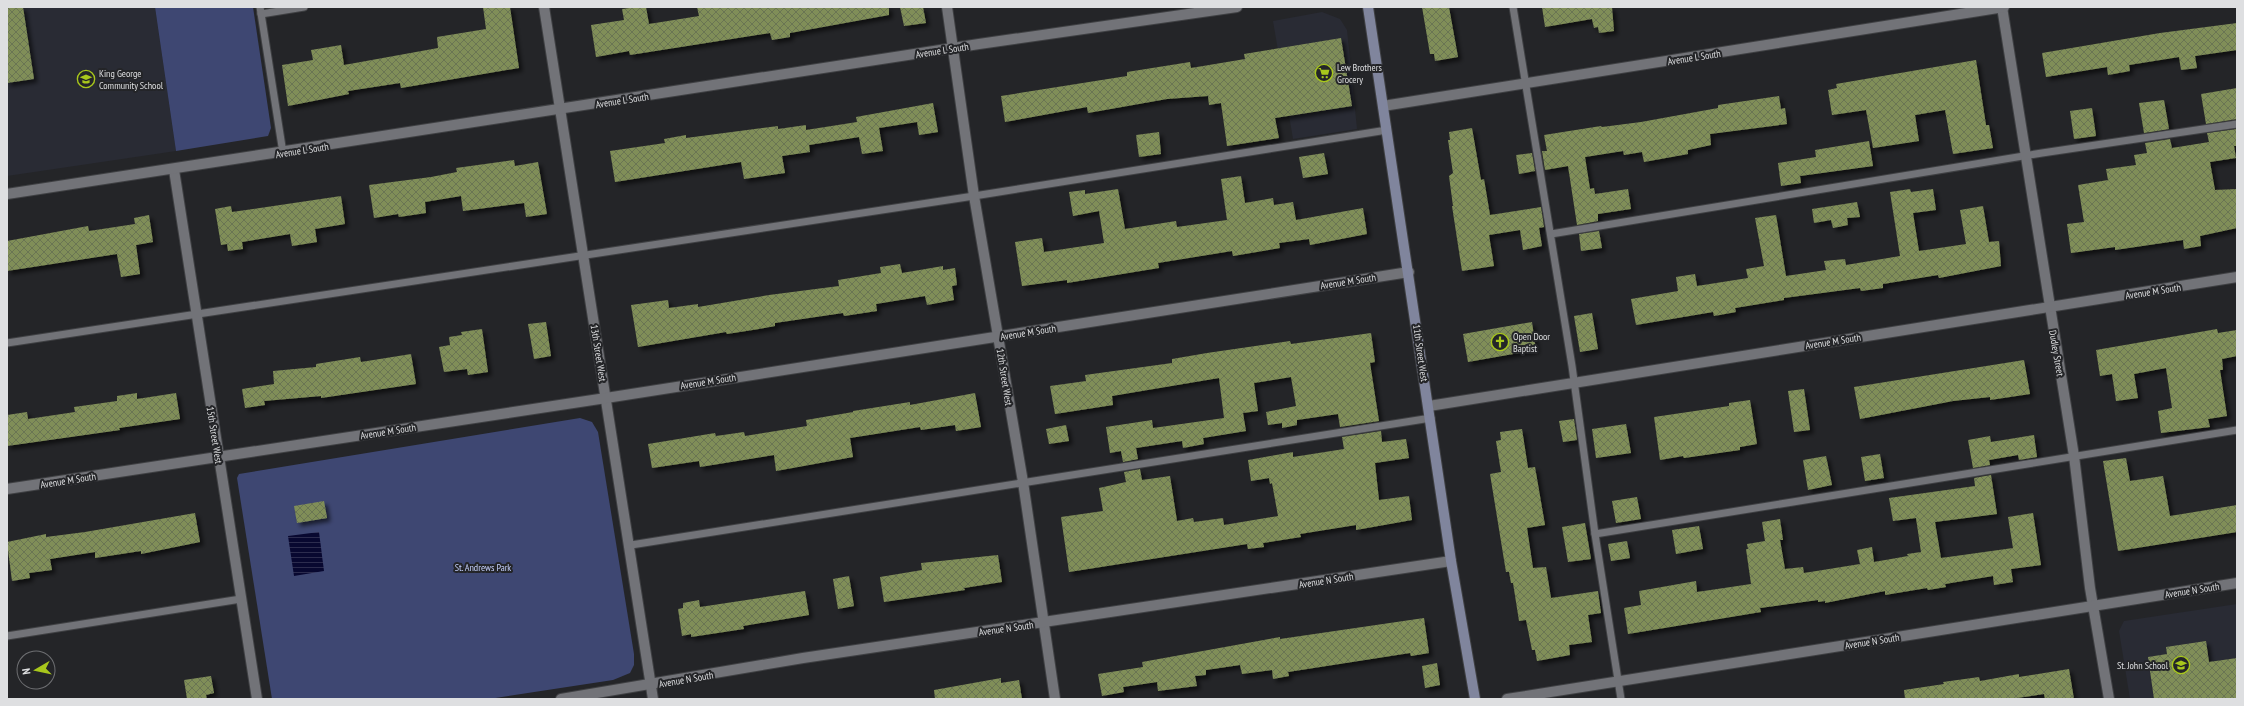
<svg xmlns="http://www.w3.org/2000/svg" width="2244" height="706" viewBox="0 0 2244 706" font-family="'PT Sans Narrow',sans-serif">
	<defs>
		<pattern id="water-rules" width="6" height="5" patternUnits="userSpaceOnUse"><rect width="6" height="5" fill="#080830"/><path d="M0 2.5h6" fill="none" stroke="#2c2c4e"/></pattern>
		<pattern id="building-cross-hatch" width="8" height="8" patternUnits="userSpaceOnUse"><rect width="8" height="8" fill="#808e59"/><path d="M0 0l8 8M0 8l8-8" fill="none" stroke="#6b7452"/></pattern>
		<filter id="shadow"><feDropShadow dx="3.5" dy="3.5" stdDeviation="2" flood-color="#0009"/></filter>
	</defs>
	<rect width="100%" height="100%" fill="#242528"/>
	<g fill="#292b34">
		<path d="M7 7H155L176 151 7 176Z"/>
		<path d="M1322 12 1340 19 1347 30 1357 129 1293 139 1273 21Z"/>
		<path d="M2237 604V699H2130L2119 631 2124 621Z"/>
	</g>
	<g fill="#3e4772">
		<path d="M155 7H253L271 128 268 136 176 151Z"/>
		<path d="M580 418 592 422 598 432 634 654V665L630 673 613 680 489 699H272L237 478 239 474Z"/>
	</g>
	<path fill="url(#water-rules)" d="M319 532 324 571 294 576 288 536Z"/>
	<g fill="url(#building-cross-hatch)" filter="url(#shadow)">
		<path d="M7 7H23L34 79 7 83Z"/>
		<path d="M483 7H510L519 68 401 88 400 83 348 91 349 94 288 106 282 65 313 60 311 50 341 45 344 65 438 48 437 37 486 29Z"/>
		<path d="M638 7H646L649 24 699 16 697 7H889V15L790 33V37L772 40 770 33 630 55 629 51 596 57 591 25 624 20 622 9Z"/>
		<path d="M900 7H923L926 23 904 26Z"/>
		<path d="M1422 7H1449L1458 57 1435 61 1434 54H1430Z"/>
		<path d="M1542 7H1612L1614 31 1599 33 1598 27 1594 28 1592 19 1545 27Z"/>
		<path d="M2237 23V50L2195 56 2197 68 2181 70 2179 57 2129 65 2130 71 2108 75 2107 67 2046 77 2042 53 2160 33Z"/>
		<path d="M1341 38 1352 106 1275 118 1279 138 1227 146 1221 103 1209 105 1208 96 1167 99 1088 113 1087 107 1005 122 1001 96 1127 76V72L1190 62 1191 68 1245 59 1244 54Z"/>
		<path d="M1976 60 1986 125H1989L1993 148 1953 154 1945 110 1915 115 1919 141 1873 148 1866 110 1832 115 1828 90 1837 88 1836 84Z"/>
		<path d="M2237 88V119L2206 124 2201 94Z"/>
		<path d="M1779 96 1781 109 1785 108 1787 124 1710 134 1711 145 1688 150V154L1644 162 1642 152 1624 155 1623 151 1585 157 1590 189 1594 188 1595 194 1628 189 1631 209 1598 214V221L1577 225 1568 166 1545 170 1542 151H1547L1544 135 1601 126 1602 127 1641 122 1718 108V105Z"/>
		<path d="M2164 100 2169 129 2144 133 2139 103Z"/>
		<path d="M933 103 938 132 919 135 917 122 879 128 883 151 862 154 859 137 809 145 810 152 782 156 785 173 744 179 741 162 615 182 610 151 665 143 664 139 686 135V138L778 126V129L806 125V130L857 122 856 117Z"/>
		<path d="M2092 108 2096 136 2074 139 2070 111Z"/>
		<path d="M1472 128 1481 180 1484 179 1490 215 1541 207 1544 227 1539 228 1542 246 1523 250 1520 230 1489 235 1494 266 1462 271 1452 206H1453L1449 176 1453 173 1448 140H1450L1449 132Z"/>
		<path d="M2237 129V146H2234L2236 158 2210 162 2215 190 2237 189V228L2200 236 2201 246 2184 249 2183 240 2115 250V247L2071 253 2067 224 2084 222 2078 185 2108 180 2106 169 2136 165 2134 155 2147 153 2145 143 2170 139 2172 148 2209 142 2207 133Z"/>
		<path d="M1159 132 1161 154 1139 157 1136 135Z"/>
		<path d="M1869 141 1873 166 1800 176 1801 183 1781 186 1778 163 1816 157 1815 150Z"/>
		<path d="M1324 153 1328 174 1303 178 1299 157Z"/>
		<path d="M1532 153 1535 171 1519 174 1516 155Z"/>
		<path d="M514 160 515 166 538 162 547 214 526 217 524 203 463 211 461 196 425 202 426 213 399 217 398 214 374 218 369 185 431 177 457 172 456 168Z"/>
		<path d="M1241 176 1245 203 1273 198 1274 205 1293 202 1296 220 1363 208 1367 234 1310 245 1309 239 1279 243 1280 248 1233 256 1232 251 1158 263 1159 268 1067 283V280L1022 286 1015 242 1042 238 1044 252 1104 243 1099 211 1073 216 1069 192 1085 190V194L1118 189 1125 229 1176 221 1177 227 1227 220 1221 179Z"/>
		<path d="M1910 189 1911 192 1933 189 1936 210 1913 213 1919 251 1966 244 1960 210 1983 206 1989 242 1999 241 2001 266 1939 278 1938 275 1883 284V288L1861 291 1860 288 1784 298V300L1735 308 1736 312 1714 316 1713 312 1636 325 1631 299 1678 291 1676 277 1695 274 1697 286 1748 278 1746 269 1764 266 1755 218 1776 215 1786 276 1826 270 1824 261 1845 259 1846 265 1900 256 1890 192Z"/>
		<path d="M341 196 345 224 315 229 317 242 292 246 290 234 242 242 243 249 228 251 227 244 221 245 215 209 231 206 232 212Z"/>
		<path d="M1857 202 1860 217 1847 218 1848 225 1833 228 1831 220 1814 223 1812 209Z"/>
		<path d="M149 215 153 242 136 245 140 274 121 277 117 254 7 271V241L88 226 89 231 135 224 134 218Z"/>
		<path d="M1599 231 1602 248 1581 251 1579 234Z"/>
		<path d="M900 264 902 273 943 266V270L955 268 957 285 952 286 954 300 927 305 925 296 876 304 877 311 844 316 843 313 775 323V326L759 329 727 334 726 332 638 347 631 305 668 300 669 308 698 304V307L769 295 839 286 838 280 881 273 880 267Z"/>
		<path d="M1592 313 1598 349 1580 352 1574 316Z"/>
		<path d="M546 322 551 356 534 359 528 324Z"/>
		<path d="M1532 322 1536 350 1468 362 1463 334Z"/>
		<path d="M482 329 488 372 468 375 467 369 444 372 439 347 450 345 449 337 462 335 461 332Z"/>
		<path d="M2217 329 2218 333 2237 330V356L2222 359 2223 370H2220L2227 416 2208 419 2210 427 2161 433 2158 411 2172 408 2166 368 2134 374 2138 398 2116 401 2112 374 2100 376 2096 350Z"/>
		<path d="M1371 333 1375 362 1370 363 1379 421 1340 427 1338 414 1297 420V425L1282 428V423L1268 425 1266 412 1296 406 1291 377 1254 383 1258 411 1243 413 1246 431 1203 438 1204 444 1183 448 1182 441 1136 448 1138 459 1123 462 1121 451 1110 453 1106 427 1152 420 1153 428 1224 418 1219 378 1112 396 1113 405 1055 414 1050 386 1086 381 1085 375 1172 363V359L1207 353 1290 341 1291 344Z"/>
		<path d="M411 354 416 384 321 398V396L264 401 265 405 245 408 242 389 274 384 273 371 316 367V364L360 357 361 362Z"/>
		<path d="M2024 360 2030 394 1990 400V397L1953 401 1860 419 1854 387Z"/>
		<path d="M1804 389 1810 430 1794 432 1788 391Z"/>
		<path d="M137 393V399L176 393 180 419 119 428 120 430 7 446V415L27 412 28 419 75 412 74 407 117 401V396Z"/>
		<path d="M975 393 981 427 956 431 955 425 921 430 920 427 850 438 853 457 776 471 774 455 700 467 699 461 652 468 648 444 715 433 716 436 744 432 745 436 807 426 806 420 853 412V411L910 402V405Z"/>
		<path d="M1750 400 1757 444 1740 447V450L1684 458 1683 456 1660 460 1654 417 1729 406V403Z"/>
		<path d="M1574 419 1577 440 1563 442 1559 421Z"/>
		<path d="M1626 424 1631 453 1596 458 1592 429Z"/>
		<path d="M1066 425 1069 441 1049 444 1046 429Z"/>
		<path d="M1522 429 1528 468 1535 467 1545 525 1527 528 1533 568 1546 567 1551 598 1598 591 1601 613 1588 615 1592 642 1569 645 1570 655 1537 661 1535 650H1532L1526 620 1519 621 1513 583H1511L1509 572H1506L1490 474 1501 472 1496 441 1501 440 1500 432Z"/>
		<path d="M1381 431 1382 442 1406 439 1409 458 1375 463 1379 500 1409 496 1412 520 1356 530V525L1300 534 1301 537 1263 543 1264 547 1248 549 1247 544 1069 572 1061 517 1103 511 1099 488 1126 482 1124 472 1140 469 1142 480 1170 476 1177 521 1193 518 1194 522 1223 518 1224 525 1278 516 1272 483 1270 484 1269 478 1251 481 1248 460 1293 452V457L1344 449 1342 437Z"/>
		<path d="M2034 435 2037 457 2019 460 2018 455 1989 460 1990 465 1973 468 1968 440 1990 436 1991 442Z"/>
		<path d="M1880 454 1884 478 1865 481 1861 457Z"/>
		<path d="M1826 456 1832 485 1808 490 1803 460Z"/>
		<path d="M2126 458 2130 481 2163 476 2170 516 2237 505V532L2118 551 2103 461Z"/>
		<path d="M1991 475 1997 514 1935 522 1941 558 2013 548 2008 517 2033 513 2041 565 2011 569 2013 582 1994 585 1993 576 1945 584 1946 587 1928 590 1927 588 1885 595V591L1825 603V601L1818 602V600L1760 608 1761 612 1628 634 1624 608 1641 605 1639 591 1696 581 1697 592 1751 584 1746 549H1748L1747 544 1765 541 1762 522 1780 519 1783 540H1780L1785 569 1803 567 1804 573 1860 564 1857 550 1872 547 1874 562 1908 556 1907 554 1921 552 1916 518 1893 521 1889 498 1975 486 1974 478Z"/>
		<path d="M1637 497 1641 519 1616 523 1612 501Z"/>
		<path d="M324 501 327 518 297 523 294 506Z"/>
		<path d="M195 513 200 542 141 554V551L95 558V552L50 559 52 570 29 573 30 578 12 581 7 542 46 534V537L85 532Z"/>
		<path d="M1585 523 1591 559 1568 562 1562 527Z"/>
		<path d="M1699 526 1703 549 1676 554 1672 530Z"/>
		<path d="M1627 541 1630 558 1611 561 1608 544Z"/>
		<path d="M998 555 1002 582 964 588 965 590 884 602 880 577 922 570 921 563Z"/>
		<path d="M849 576 854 606 838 609 833 579Z"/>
		<path d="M805 591 809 615 743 626 744 629 691 637V634L682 636 678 609 683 608V603L699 600 700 607Z"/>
		<path d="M1424 618 1429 653 1411 656 1410 653 1288 672 1289 676 1273 679 1272 670 1242 674 1240 665 1206 670V675L1195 676 1197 686 1158 691 1157 682 1123 687 1124 692 1102 696 1098 674 1143 667 1142 662 1280 637V639Z"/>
		<path d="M2206 641 2209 662 2237 658V699H2154L2148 657 2167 654 2166 647Z"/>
		<path d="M1437 663 1440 685 1425 688 1422 666Z"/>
		<path d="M2069 669 2074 699H2045L2044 694 2010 699H1905L1904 690 1944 684 1943 682 1979 677 1980 681 2019 674V677Z"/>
		<path d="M211 676 214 693 206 695 207 699H187L184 680Z"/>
		<path d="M1001 678V683L1019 680 1022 699H935L934 690Z"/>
	</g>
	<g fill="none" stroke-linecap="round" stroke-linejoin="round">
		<defs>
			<g id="lane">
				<path d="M260 7 283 153"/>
				<path d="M1513 7 1572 366 1595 534 1621 699"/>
				<path d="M261 14 304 7"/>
				<path d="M1551 234 2042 153 2237 124"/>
				<path d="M7 343 974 196 1387 130"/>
				<path d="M1595 534 2237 430"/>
				<path d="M631 545 1431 418"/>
				<path d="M7 636 241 599"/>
			</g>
			<g id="street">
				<path d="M544 7 653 699"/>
				<path d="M947 7 974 196 1023 482 1055 699"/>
				<path d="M2002 7 2074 456 2090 588 2109 699"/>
				<path d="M1383 106 2004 7"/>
				<path d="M174 170 257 699"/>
				<path d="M7 194 979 44 1237 7"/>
				<path d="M1429 406 2237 277"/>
				<path d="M7 489 606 398 1409 272"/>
				<path d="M561 699 803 658 1451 561"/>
				<path d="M1507 699 2237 583"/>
			</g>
			<path id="secondary" d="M1368 7 1451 561 1475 699"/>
		</defs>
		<use href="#lane" stroke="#3f4043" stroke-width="9"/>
		<use href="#street" stroke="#3f4043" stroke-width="12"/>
		<use href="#secondary" stroke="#3f4043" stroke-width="12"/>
		<use href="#lane" stroke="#727378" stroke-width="7"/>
		<use href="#street" stroke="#727378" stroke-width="10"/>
		<use href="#secondary" stroke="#80859d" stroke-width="10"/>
	</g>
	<defs>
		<symbol id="supermarket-ring" viewBox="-11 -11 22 22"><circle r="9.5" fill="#242528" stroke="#a8c71c" stroke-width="1.5"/><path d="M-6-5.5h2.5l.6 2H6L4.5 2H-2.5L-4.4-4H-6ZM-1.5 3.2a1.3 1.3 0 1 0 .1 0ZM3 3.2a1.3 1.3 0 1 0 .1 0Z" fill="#a8c71c"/></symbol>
		<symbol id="school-ring" viewBox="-11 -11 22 22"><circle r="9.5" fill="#242528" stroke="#a8c71c" stroke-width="1.5"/><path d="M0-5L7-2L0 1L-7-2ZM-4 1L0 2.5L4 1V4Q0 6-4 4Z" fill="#a8c71c"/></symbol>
		<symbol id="church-ring" viewBox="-11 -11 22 22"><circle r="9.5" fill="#242528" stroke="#a8c71c" stroke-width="1.5"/><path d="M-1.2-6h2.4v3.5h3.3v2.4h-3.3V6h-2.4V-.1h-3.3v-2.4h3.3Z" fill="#a8c71c"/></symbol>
	</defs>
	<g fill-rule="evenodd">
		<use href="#supermarket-ring" x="1314" y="63" width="20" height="20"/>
		<use href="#school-ring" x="76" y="69" width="20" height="20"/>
		<use href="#church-ring" x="1490" y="332" width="20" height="20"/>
		<use href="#school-ring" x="2171" y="655" width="20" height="20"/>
	</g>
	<g text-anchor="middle" stroke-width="4" stroke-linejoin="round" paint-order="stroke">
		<g font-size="10" fill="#dedfe1" stroke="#242528">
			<text transform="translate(942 50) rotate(-9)" y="4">Avenue L South</text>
			<text transform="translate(1694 57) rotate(-9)" y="4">Avenue L South</text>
			<text transform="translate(622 100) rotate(-9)" y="4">Avenue L South</text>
			<text transform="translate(302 150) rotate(-9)" y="4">Avenue L South</text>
			<text transform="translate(1348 281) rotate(-9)" y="4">Avenue M South</text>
			<text transform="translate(2153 291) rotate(-9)" y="4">Avenue M South</text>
			<text transform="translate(1028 332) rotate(-9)" y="4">Avenue M South</text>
			<text transform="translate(1833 341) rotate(-9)" y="4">Avenue M South</text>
			<text transform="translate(599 353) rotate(81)" y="4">13th Street West</text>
			<text transform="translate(1421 353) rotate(82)" y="4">11th Street West</text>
			<text transform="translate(2057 353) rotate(80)" y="4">Dudley Street</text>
			<text transform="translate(1005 377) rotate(81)" y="4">12th Street West</text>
			<text transform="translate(708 381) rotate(-9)" y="4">Avenue M South</text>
			<text transform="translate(388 431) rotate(-9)" y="4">Avenue M South</text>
			<text transform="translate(215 435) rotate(81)" y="4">15th Street West</text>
			<text transform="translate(68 480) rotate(-9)" y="4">Avenue M South</text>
			<text transform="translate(1326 580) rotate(-9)" y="4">Avenue N South</text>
			<text transform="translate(2192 590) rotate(-9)" y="4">Avenue N South</text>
			<text transform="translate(1006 628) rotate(-8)" y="4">Avenue N South</text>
			<text transform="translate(1872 641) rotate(-9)" y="4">Avenue N South</text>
			<text transform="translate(686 679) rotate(-10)" y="4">Avenue N South</text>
		</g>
		<g font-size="10" fill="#dedfe1" stroke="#242528" text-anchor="start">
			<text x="1337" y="71">Lew Brothers<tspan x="1337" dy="12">Grocery</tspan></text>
			<text x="99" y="77">King George<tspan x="99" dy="12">Community School</tspan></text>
			<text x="1513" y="340">Open Door<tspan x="1513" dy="12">Baptist</tspan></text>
			<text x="2168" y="669" text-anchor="end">St. John School</text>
		</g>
		<g font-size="10" fill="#c5d0fc" stroke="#242528">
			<text x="483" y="571">St. Andrews Park</text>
		</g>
	</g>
	<rect width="2244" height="706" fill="none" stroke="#dedfe1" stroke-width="16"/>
	<g transform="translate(36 670) rotate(261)"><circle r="19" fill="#242528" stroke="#6e6f72"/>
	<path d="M0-3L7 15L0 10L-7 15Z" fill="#a8c71c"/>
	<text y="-6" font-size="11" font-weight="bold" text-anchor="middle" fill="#dedfe1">N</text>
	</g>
</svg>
